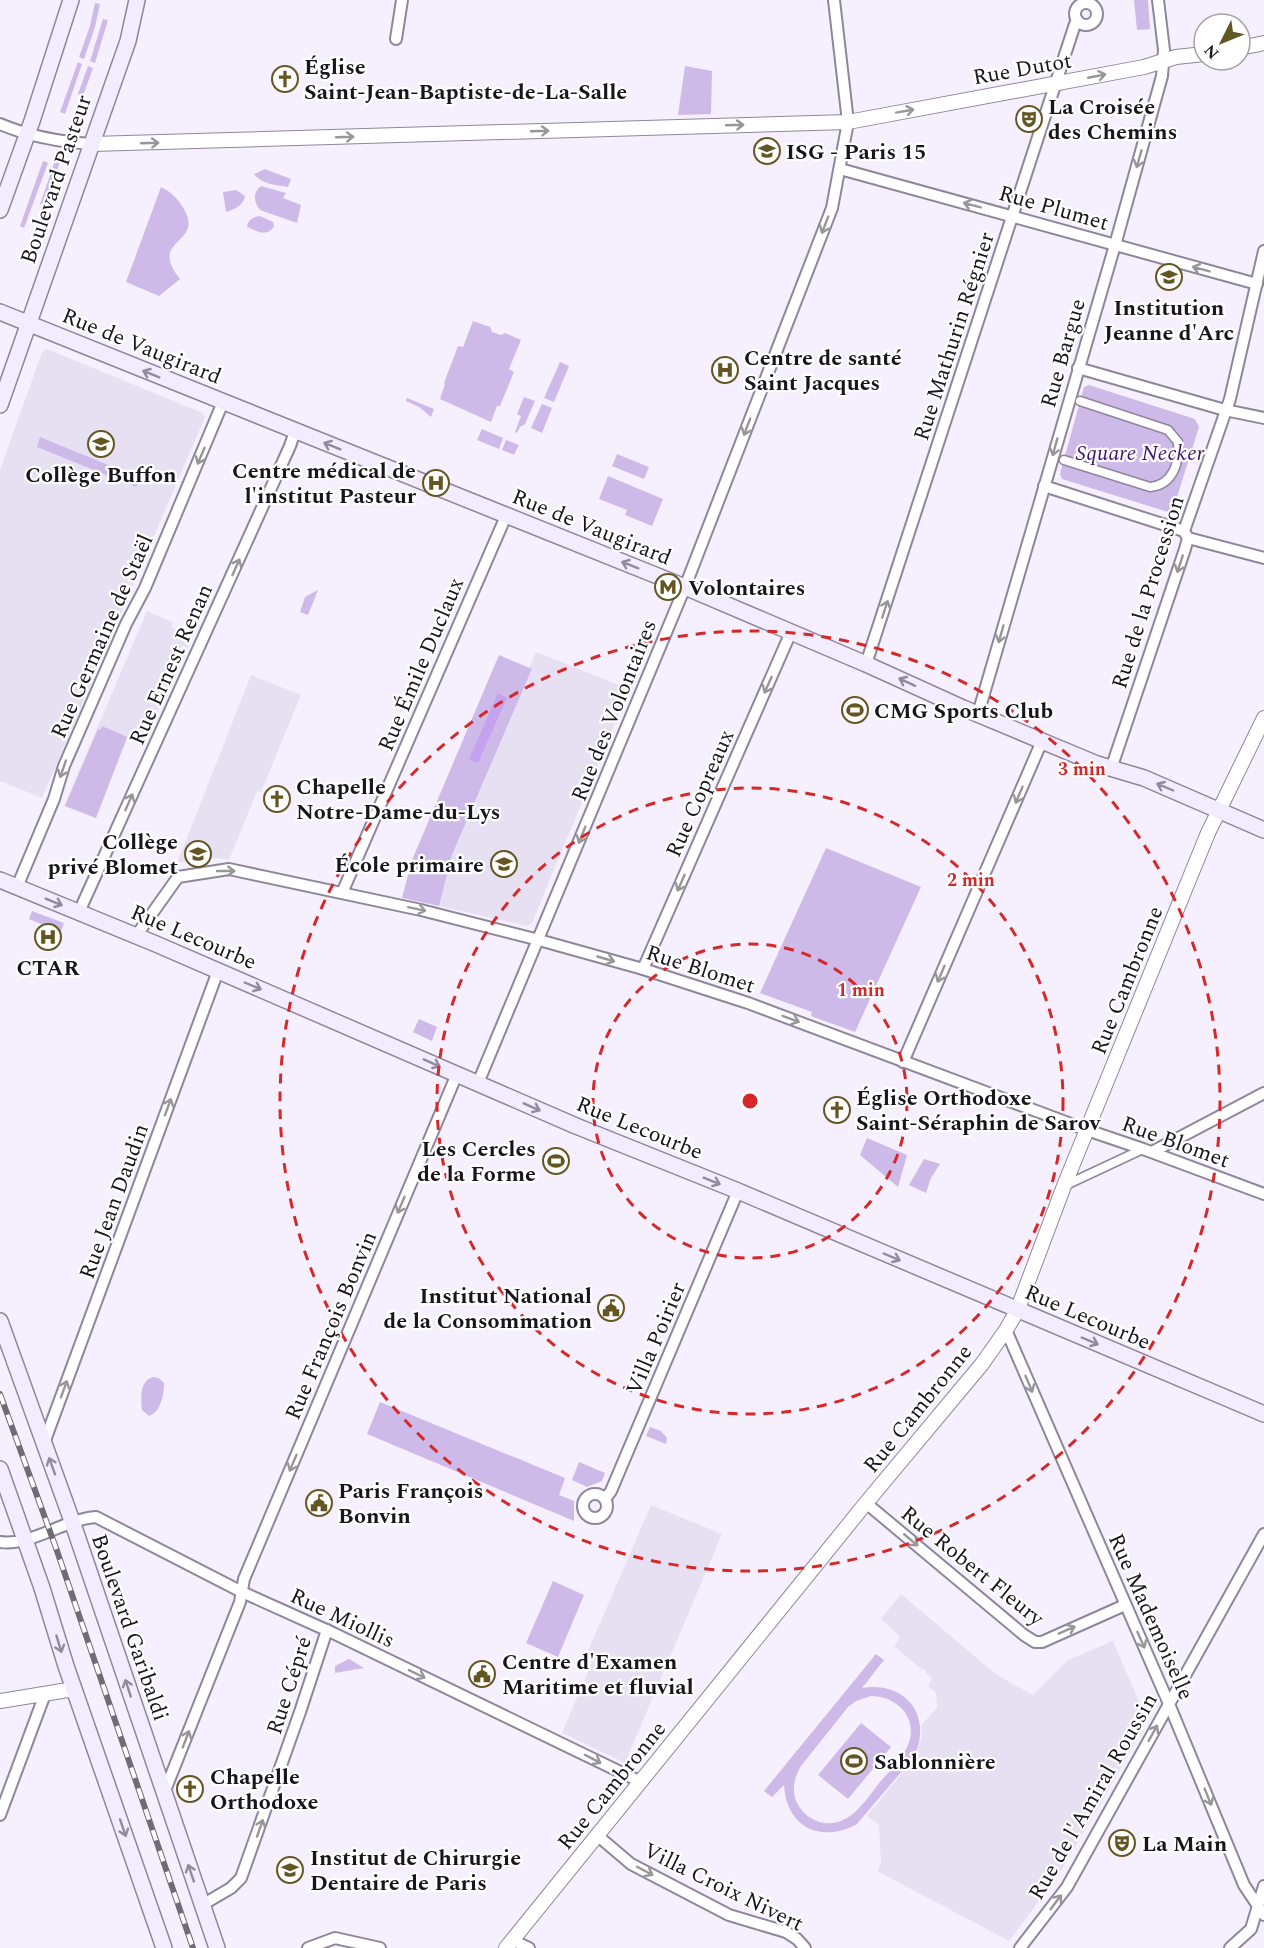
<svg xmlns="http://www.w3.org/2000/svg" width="1264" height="1948" viewBox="0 0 1264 1948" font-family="Spectral,serif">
	<rect width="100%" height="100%" fill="#f6f0fe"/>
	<g fill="#e7e0f2">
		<path d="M47 349 203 413 205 417 42 798 0 781V470L42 352Z"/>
		<path d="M147 611 173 622 171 627 193 637 146 738 130 732 96 818 64 806Z"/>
		<path d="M536 652 629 689 532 923 527 926 439 906 452 855 532 670 529 668Z"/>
		<path d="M251 675 301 695 261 792 257 791 255 796 229 860 218 858 177 863Z"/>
		<path d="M651 1505 722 1534 625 1763 562 1733 592 1662 585 1658Z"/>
		<path d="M901 1594 997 1675 1033 1695 1068 1660 1113 1641 1144 1713 1143 1729 1100 1805 1057 1877 1009 1941 877 1871 881 1864 879 1825 867 1816 914 1758 922 1738 921 1726 937 1707 936 1693 928 1686 932 1678 926 1673V1670L921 1669 894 1646 900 1637 881 1619Z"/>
	</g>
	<g fill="#cebae9" fill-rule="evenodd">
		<path d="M1134 0H1148L1150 29 1137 30Z"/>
		<path d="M95 3 100 4 95 27 84 59 79 57 90 26Z"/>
		<path d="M103 19 108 20 95 63 90 61Z"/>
		<path d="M78 62 82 64 65 114 60 112Z"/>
		<path d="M88 66 93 68 83 96 78 94Z"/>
		<path d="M685 66 712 71 711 114 678 115Z"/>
		<path d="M57 155 62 156 45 205 40 204Z"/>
		<path d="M43 161 48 163 24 228 20 226Z"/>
		<path d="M265 169 291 179 288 187C276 185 261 184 254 174Z"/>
		<path d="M261 186 286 193 283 198 301 205 297 223 260 210C254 202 252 193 261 186Z"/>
		<path d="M161 187C171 192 176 197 182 206 208 245 146 237 180 279L159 296 126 282Z"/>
		<path d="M236 190 245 196C243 205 236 209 226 212L223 192Z"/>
		<path d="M260 216 273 222 274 226C267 238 257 231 247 227 248 220 252 217 260 216Z"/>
		<path d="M473 321 490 327 492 332 501 335 505 333 521 340 509 369 514 372 500 406H497L491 422 440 399 445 384 444 383 458 346 463 347Z"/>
		<path d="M560 362 569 366 554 402 544 398Z"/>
		<path d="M1089 385 1195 419 1199 427 1173 510 1168 512 1062 479 1060 474 1084 387Z"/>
		<path d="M524 397 535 401 525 424 520 427 517 433 515 432 521 416 517 414Z"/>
		<path d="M407 398 434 409 431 417 419 407 406 401Z"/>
		<path d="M542 404 552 408 542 433 531 428Z"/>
		<path d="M482 429 503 438 499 449 477 440Z"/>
		<path d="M40 437 140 478 136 487 37 447Z"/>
		<path d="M506 440 519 445 514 455 502 450Z"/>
		<path d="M617 454 649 467 644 479 612 466Z"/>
		<path d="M608 476 663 499 652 526 625 515 627 510 599 499Z"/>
		<path d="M318 590 308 615 300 612 305 597Z"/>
		<path d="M499 655 532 669 452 855 439 906 402 898 412 860Z"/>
		<path d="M102 726 127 737 96 818 65 806 98 729 100 730Z"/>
		<path d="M826 848 921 887 855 1032 811 1016 812 1012 760 993Z"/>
		<path d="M32 911 64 923 61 932 29 919Z"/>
		<path d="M419 1019 437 1027 432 1041 413 1032Z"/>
		<path d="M867 1138 907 1155 898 1187 860 1155Z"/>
		<path d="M924 1159 940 1164 931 1178 926 1193 909 1185Z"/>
		<path d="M153 1377 159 1378 164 1383C164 1394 161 1412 149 1416L142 1410C141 1398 139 1381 153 1377Z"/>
		<path d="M380 1402 565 1478 559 1495 574 1501V1521L367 1434Z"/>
		<path d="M650 1427 661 1431 667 1438 666 1444 646 1436Z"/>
		<path d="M579 1462 605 1473 602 1481 587 1487 572 1480Z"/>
		<path d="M553 1581 584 1595 558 1657 526 1643Z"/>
		<path d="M876 1654 884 1660 862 1688C906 1681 933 1716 914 1757L857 1824C821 1844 786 1827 784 1785L772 1797 764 1791ZM871 1696C897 1696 919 1718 908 1745 902 1759 890 1771 880 1782 865 1801 848 1830 819 1822 812 1819 805 1815 801 1809 790 1795 793 1780 801 1766L848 1707 856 1701Z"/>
		<path d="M349 1659 364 1668 335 1673V1666Z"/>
		<path d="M861 1723 891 1747 848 1799 818 1775Z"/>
	</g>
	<path fill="#c4a2f0" d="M498 693 507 698 478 763 469 759Z"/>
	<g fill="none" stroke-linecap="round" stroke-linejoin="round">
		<defs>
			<g id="pedestrian">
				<path d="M1064 460 1150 487C1173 485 1180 462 1178 442L1168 430 1080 401"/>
				<path d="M1064 1186 1143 1149"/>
			</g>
			<g id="minor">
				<circle cx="1086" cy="14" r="11"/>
				<path d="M396 39 402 0"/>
				<path d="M0 124C28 136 61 142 92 144"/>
				<path d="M840 169 1257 284"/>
				<path d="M1078 368 1225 410 1264 418"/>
				<path d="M1044 486 1184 531"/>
				<path d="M1188 538 1264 558"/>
				<path d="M866 664 1075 24 1078 21"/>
				<path d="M978 714 1115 245 1162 76 1164 50 1158 0"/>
				<path d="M1111 769 1185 549 1188 538 1184 531 1230 399 1264 251"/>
				<path d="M17 887 54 799 64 766 126 624 145 588 223 402"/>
				<path d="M342 893 506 516"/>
				<path d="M79 912 290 446 295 431"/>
				<path d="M136 936 178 877 229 869 421 910 539 940 643 969 748 1003 1087 1130 1143 1149 1264 1194"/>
				<path d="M643 969 791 632"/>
				<path d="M903 1062 1042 741"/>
				<path d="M478 1083 685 587 832 208 848 122 834 0"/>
				<path d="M1152 1152 1264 1093"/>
				<path d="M1006 1330 1169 1704 1244 1885 1264 1915"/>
				<path d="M44 1443 218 971"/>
				<circle cx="595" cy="1506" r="12"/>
				<path d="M605 1499 611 1491 738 1191"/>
				<path d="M866 1503 1024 1635 1035 1642H1042L1125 1605"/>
				<path d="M0 1542C29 1547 65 1519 96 1517L242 1592 333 1633 641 1782"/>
				<path d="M164 1793 240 1602 244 1579 457 1074"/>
				<path d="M0 1815 45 1694"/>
				<path d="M598 1836 631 1864 729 1915 786 1932 797 1939 805 1948"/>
				<path d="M202 1905 231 1888 241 1878 300 1712 327 1630"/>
				<path d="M512 1940 529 1948"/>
				<path d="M308 1948 335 1938 380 1948"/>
				<path d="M1020 1948 1067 1887 1264 1534"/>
				<path d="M1230 1948 1251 1929 1264 1886"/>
			</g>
			<g id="tertiary">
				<path d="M1240 48 1264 43"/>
				<path d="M92 144 848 122 1144 67 1176 57 1204 54"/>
				<path d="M0 1701 74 1689"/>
				<path d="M506 1948 866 1503 982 1364 1006 1330 1017 1311 1064 1186 1208 833 1264 718"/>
			</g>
			<g id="secondary">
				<path d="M0 210 32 121 71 0"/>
				<path d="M0 312 685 587 866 664 963 708 1097 764 1144 778 1264 830"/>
				<path d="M0 405 128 41 137 0"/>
				<path d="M0 880 156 944 576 1126 738 1191 1264 1414"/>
				<path d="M0 1321 72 1521 217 1948"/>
				<path d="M0 1469 42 1588 66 1666 164 1948"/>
			</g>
		</defs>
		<use href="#pedestrian" stroke="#8f869b" stroke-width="11"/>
		<use href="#minor" stroke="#8f869b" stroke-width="14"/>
		<use href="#tertiary" stroke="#8f869b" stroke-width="16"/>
		<use href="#secondary" stroke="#8f869b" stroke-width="18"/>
		<use href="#pedestrian" stroke="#fff" stroke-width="8"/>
		<use href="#minor" stroke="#fff" stroke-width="10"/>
		<use href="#tertiary" stroke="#fff" stroke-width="14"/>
		<use href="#secondary" stroke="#f3ebfe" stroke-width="15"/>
		<defs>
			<path id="rail" d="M0 1394 56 1548 193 1948"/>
		</defs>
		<use href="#rail" stroke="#706b75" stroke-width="6"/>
		<use href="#rail" stroke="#fff" stroke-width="4" stroke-dasharray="11" stroke-linecap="butt"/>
	</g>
	<defs><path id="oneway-shaft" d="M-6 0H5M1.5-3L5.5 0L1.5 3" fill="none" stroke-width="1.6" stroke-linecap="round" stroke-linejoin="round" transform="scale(1.5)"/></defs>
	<g stroke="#989699">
		<use href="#oneway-shaft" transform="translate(1097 76) rotate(-11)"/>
		<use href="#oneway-shaft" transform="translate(905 111) rotate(-10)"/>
		<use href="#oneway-shaft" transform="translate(735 125) rotate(-2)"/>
		<use href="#oneway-shaft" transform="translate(540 131) rotate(-2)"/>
		<use href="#oneway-shaft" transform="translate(345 137) rotate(-2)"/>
		<use href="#oneway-shaft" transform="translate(150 143) rotate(-2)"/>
		<use href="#oneway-shaft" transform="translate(1139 159) rotate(106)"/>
		<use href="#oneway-shaft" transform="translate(972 205) rotate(-165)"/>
		<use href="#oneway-shaft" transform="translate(825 225) rotate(111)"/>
		<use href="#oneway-shaft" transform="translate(1201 269) rotate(-165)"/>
		<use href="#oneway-shaft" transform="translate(747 427) rotate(111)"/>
		<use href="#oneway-shaft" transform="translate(1055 447) rotate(106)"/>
		<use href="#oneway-shaft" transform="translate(201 456) rotate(113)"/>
		<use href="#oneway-shaft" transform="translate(1180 564) rotate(108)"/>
		<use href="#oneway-shaft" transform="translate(236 567) rotate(-66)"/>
		<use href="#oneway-shaft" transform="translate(885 609) rotate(-72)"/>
		<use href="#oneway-shaft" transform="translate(1001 634) rotate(106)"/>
		<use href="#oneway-shaft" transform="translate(768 685) rotate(114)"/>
		<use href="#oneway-shaft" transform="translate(63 769) rotate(109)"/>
		<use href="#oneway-shaft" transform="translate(1019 795) rotate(113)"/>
		<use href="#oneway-shaft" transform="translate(129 802) rotate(-66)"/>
		<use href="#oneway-shaft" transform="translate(582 835) rotate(112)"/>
		<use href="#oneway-shaft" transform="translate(226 871)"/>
		<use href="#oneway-shaft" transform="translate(681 883) rotate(114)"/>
		<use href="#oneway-shaft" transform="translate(417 909) rotate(12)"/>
		<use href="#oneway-shaft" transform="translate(606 959) rotate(16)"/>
		<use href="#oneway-shaft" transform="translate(941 974) rotate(113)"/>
		<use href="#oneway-shaft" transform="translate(791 1019) rotate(21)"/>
		<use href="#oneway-shaft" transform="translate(168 1107) rotate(-70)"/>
		<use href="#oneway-shaft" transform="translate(401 1205) rotate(113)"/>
		<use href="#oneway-shaft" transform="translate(1029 1384) rotate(67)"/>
		<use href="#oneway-shaft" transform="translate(64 1389) rotate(-70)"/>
		<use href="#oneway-shaft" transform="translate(293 1463) rotate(113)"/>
		<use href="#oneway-shaft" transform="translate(911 1540) rotate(40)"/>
		<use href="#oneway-shaft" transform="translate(1067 1630) rotate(-24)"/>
		<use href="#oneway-shaft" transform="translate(1141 1640) rotate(66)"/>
		<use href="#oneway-shaft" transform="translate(417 1674) rotate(26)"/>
		<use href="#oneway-shaft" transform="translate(1153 1733) rotate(-61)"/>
		<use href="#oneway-shaft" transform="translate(186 1739) rotate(-69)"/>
		<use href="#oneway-shaft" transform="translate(593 1759) rotate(27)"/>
		<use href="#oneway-shaft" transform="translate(1208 1797) rotate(68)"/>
		<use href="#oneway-shaft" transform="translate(260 1828) rotate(-71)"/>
		<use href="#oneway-shaft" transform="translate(645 1871) rotate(28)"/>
		<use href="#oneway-shaft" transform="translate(1056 1902) rotate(-53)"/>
	</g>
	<g stroke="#918b99">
		<use href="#oneway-shaft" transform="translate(151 374) rotate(-158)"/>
		<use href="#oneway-shaft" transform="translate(332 446) rotate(-158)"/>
		<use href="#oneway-shaft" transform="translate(630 565) rotate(-158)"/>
		<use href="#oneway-shaft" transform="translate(907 682) rotate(-155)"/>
		<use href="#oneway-shaft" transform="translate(1165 787) rotate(-157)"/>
		<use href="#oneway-shaft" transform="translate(54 902) rotate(22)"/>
		<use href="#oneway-shaft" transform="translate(253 986) rotate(23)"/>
		<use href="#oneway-shaft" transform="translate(432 1063) rotate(24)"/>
		<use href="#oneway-shaft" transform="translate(532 1107) rotate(24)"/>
		<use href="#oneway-shaft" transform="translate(712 1181) rotate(22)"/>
		<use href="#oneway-shaft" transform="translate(892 1257) rotate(23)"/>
		<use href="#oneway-shaft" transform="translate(1090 1341) rotate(23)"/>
		<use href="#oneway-shaft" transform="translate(52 1466) rotate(-110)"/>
		<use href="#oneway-shaft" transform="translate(59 1644) rotate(73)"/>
		<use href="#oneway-shaft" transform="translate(128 1688) rotate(-108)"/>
		<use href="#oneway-shaft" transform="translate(123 1828) rotate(71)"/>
		<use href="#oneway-shaft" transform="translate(191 1873) rotate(-109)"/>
	</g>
	<g fill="none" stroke="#d62828" stroke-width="3" stroke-dasharray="10 8">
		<circle cx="750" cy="1101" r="157"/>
		<circle cx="750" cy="1101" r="313"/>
		<circle cx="750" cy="1101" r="470"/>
	</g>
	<defs>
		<symbol id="church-ring" viewBox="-11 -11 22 22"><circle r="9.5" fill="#fff" stroke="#645623" stroke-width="1.5"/><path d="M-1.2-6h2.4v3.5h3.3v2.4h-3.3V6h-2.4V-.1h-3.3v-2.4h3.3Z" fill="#645623"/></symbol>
		<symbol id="theatre-ring" viewBox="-11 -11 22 22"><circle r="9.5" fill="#fff" stroke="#645623" stroke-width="1.5"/><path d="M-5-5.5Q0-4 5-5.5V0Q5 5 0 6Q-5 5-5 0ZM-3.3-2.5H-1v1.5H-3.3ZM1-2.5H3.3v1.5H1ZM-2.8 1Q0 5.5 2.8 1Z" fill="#645623"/></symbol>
		<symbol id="university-ring" viewBox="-11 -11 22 22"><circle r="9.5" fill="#fff" stroke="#645623" stroke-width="1.5"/><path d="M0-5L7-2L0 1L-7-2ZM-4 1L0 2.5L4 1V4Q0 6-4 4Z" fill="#645623"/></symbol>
		<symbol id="school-ring" viewBox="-11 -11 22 22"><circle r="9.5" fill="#fff" stroke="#645623" stroke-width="1.5"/><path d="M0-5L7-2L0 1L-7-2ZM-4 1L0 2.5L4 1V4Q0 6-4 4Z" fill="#645623"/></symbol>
		<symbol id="hospital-ring" viewBox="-11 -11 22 22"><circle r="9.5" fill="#fff" stroke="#645623" stroke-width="1.5"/><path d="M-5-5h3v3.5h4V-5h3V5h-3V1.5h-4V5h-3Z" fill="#645623"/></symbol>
		<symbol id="metro-ring" viewBox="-11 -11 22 22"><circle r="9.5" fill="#fff" stroke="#645623" stroke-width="1.5"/><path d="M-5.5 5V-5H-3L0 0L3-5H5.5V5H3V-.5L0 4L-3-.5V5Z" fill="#645623"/></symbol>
		<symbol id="stadium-ring" viewBox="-11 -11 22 22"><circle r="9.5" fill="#fff" stroke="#645623" stroke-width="1.5"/><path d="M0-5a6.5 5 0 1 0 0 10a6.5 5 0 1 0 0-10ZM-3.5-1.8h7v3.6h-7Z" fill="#645623"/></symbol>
		<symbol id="civic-ring" viewBox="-11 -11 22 22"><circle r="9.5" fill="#fff" stroke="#645623" stroke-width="1.5"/><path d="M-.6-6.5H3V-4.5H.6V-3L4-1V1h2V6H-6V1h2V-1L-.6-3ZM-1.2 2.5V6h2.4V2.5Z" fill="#645623"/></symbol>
	</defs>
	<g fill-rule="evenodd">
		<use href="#church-ring" x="270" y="64" width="30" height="30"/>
		<use href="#theatre-ring" x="1014" y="104" width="30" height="30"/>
		<use href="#university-ring" x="752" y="136" width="30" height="30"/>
		<use href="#school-ring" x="1154" y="262" width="30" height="30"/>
		<use href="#hospital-ring" x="710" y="355" width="30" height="30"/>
		<use href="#school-ring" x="86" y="429" width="30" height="30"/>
		<use href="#hospital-ring" x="421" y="468" width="30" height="30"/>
		<use href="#metro-ring" x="653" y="572" width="30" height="30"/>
		<use href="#stadium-ring" x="840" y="695" width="30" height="30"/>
		<use href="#church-ring" x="262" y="784" width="30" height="30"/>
		<use href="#school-ring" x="183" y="839" width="30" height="30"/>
		<use href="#school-ring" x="489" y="849" width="30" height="30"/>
		<use href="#hospital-ring" x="33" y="922" width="30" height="30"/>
		<use href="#church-ring" x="822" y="1095" width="30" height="30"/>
		<use href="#stadium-ring" x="541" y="1146" width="30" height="30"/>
		<use href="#civic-ring" x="596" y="1293" width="30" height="30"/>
		<use href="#civic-ring" x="304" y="1488" width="30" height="30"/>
		<use href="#civic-ring" x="467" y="1659" width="30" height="30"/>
		<use href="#stadium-ring" x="839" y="1746" width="30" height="30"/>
		<use href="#church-ring" x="175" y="1774" width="30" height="30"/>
		<use href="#theatre-ring" x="1107" y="1828" width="30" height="30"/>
		<use href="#university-ring" x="275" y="1855" width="30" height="30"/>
	</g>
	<g text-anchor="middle" stroke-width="4.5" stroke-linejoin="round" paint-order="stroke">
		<g font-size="22" font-weight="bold" fill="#19151d" stroke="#fff" text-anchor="start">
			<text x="304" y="74">Église<tspan x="304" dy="25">Saint-Jean-Baptiste-de-La-Salle</tspan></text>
			<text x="1048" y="114">La Croisée<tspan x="1048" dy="25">des Chemins</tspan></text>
			<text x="786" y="159">ISG - Paris 15</text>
			<text x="1169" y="315" text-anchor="middle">Institution<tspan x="1169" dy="25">Jeanne d'Arc</tspan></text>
			<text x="744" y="365">Centre de santé<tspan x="744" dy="25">Saint Jacques</tspan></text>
			<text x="416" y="478" text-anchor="end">Centre médical de<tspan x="416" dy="25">l'institut Pasteur</tspan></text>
			<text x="101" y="482" text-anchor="middle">Collège Buffon</text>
			<text x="688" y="595">Volontaires</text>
			<text x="874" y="718">CMG Sports Club</text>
			<text x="296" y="794">Chapelle<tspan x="296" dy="25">Notre-Dame-du-Lys</tspan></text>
			<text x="178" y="849" text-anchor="end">Collège<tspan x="178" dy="25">privé Blomet</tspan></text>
			<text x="484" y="872" text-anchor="end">École primaire</text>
			<text x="48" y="975" text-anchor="middle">CTAR</text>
			<text x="856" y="1105">Église Orthodoxe<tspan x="856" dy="25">Saint-Séraphin de Sarov</tspan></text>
			<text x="536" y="1156" text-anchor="end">Les Cercles<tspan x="536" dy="25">de la Forme</tspan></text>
			<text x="592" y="1303" text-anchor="end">Institut National<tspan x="592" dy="25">de la Consommation</tspan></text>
			<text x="338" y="1498">Paris François<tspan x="338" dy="25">Bonvin</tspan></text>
			<text x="502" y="1669">Centre d'Examen<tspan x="502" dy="25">Maritime et fluvial</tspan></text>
			<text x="874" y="1769">Sablonnière</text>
			<text x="210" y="1784">Chapelle<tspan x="210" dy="25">Orthodoxe</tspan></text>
			<text x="1142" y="1851">La Main</text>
			<text x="310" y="1865">Institut de Chirurgie<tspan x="310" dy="25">Dentaire de Paris</tspan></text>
		</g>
		<g font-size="22" fill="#19151d" stroke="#fff">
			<text transform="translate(1022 68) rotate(-10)" y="8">Rue Dutot</text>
			<text transform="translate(55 179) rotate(-71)" y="8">Boulevard Pasteur</text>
			<text transform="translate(1054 207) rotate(16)" y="8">Rue Plumet</text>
			<text transform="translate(953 336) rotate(-72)" y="8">Rue Mathurin Régnier</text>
			<text transform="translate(142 345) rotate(22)" y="8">Rue de Vaugirard</text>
			<text transform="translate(1062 353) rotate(-74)" y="8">Rue Bargue</text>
			<text transform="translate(592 526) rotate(22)" y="8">Rue de Vaugirard</text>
			<text transform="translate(1147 592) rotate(-73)" y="8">Rue de la Procession</text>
			<text transform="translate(101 636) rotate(-66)" y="8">Rue Germaine de Staël</text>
			<text transform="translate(170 664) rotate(-66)" y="8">Rue Ernest Renan</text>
			<text transform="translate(420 664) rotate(-67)" y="8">Rue Émile Duclaux</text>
			<text transform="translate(613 710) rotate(-68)" y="8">Rue des Volontaires</text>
			<text transform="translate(699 793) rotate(-66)" y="8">Rue Copreaux</text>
			<text transform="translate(194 936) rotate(23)" y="8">Rue Lecourbe</text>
			<text transform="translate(701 968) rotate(18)" y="8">Rue Blomet</text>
			<text transform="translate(1126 980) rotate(-68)" y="8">Rue Cambronne</text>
			<text transform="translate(640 1127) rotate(22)" y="8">Rue Lecourbe</text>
			<text transform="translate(1176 1141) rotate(20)" y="8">Rue Blomet</text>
			<text transform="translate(113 1201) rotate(-70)" y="8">Rue Jean Daudin</text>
			<text transform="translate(1088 1316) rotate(23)" y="8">Rue Lecourbe</text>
			<text transform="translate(330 1325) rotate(-67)" y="8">Rue François Bonvin</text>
			<text transform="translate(655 1338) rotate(-67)" y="8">Villa Poirier</text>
			<text transform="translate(917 1408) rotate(-51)" y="8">Rue Cambronne</text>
			<text transform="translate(973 1565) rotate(39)" y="8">Rue Robert Fleury</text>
			<text transform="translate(1152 1616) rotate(66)" y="8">Rue Mademoiselle</text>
			<text transform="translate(343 1617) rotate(25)" y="8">Rue Miollis</text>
			<text transform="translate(131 1627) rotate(71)" y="8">Boulevard Garibaldi</text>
			<text transform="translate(288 1685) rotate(-72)" y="8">Rue Cépré</text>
			<text transform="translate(611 1785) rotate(-51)" y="8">Rue Cambronne</text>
			<text transform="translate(1092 1796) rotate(-60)" y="8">Rue de l'Amiral Roussin</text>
			<text transform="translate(724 1886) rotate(26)" y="8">Villa Croix Nivert</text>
		</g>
		<g font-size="22" font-style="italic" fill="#43116b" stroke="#fff">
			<text x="1140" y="460">Square Necker</text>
		</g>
	</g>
	<circle cx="750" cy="1101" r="9" fill="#d62828" stroke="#fff" stroke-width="3"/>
	<g font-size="18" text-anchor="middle" font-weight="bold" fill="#d62828" stroke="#fff" stroke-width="4.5" stroke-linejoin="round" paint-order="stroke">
		<text x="1082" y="775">3 min</text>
		<text x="971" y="886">2 min</text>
		<text x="861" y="996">1 min</text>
	</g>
	<g transform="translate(1222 42) rotate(227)"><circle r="28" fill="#ffffff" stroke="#a3a1a5" stroke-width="1.5"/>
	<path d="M0-4.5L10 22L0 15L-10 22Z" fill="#645623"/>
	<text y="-9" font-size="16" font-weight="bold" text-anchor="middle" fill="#19151d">N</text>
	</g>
</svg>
